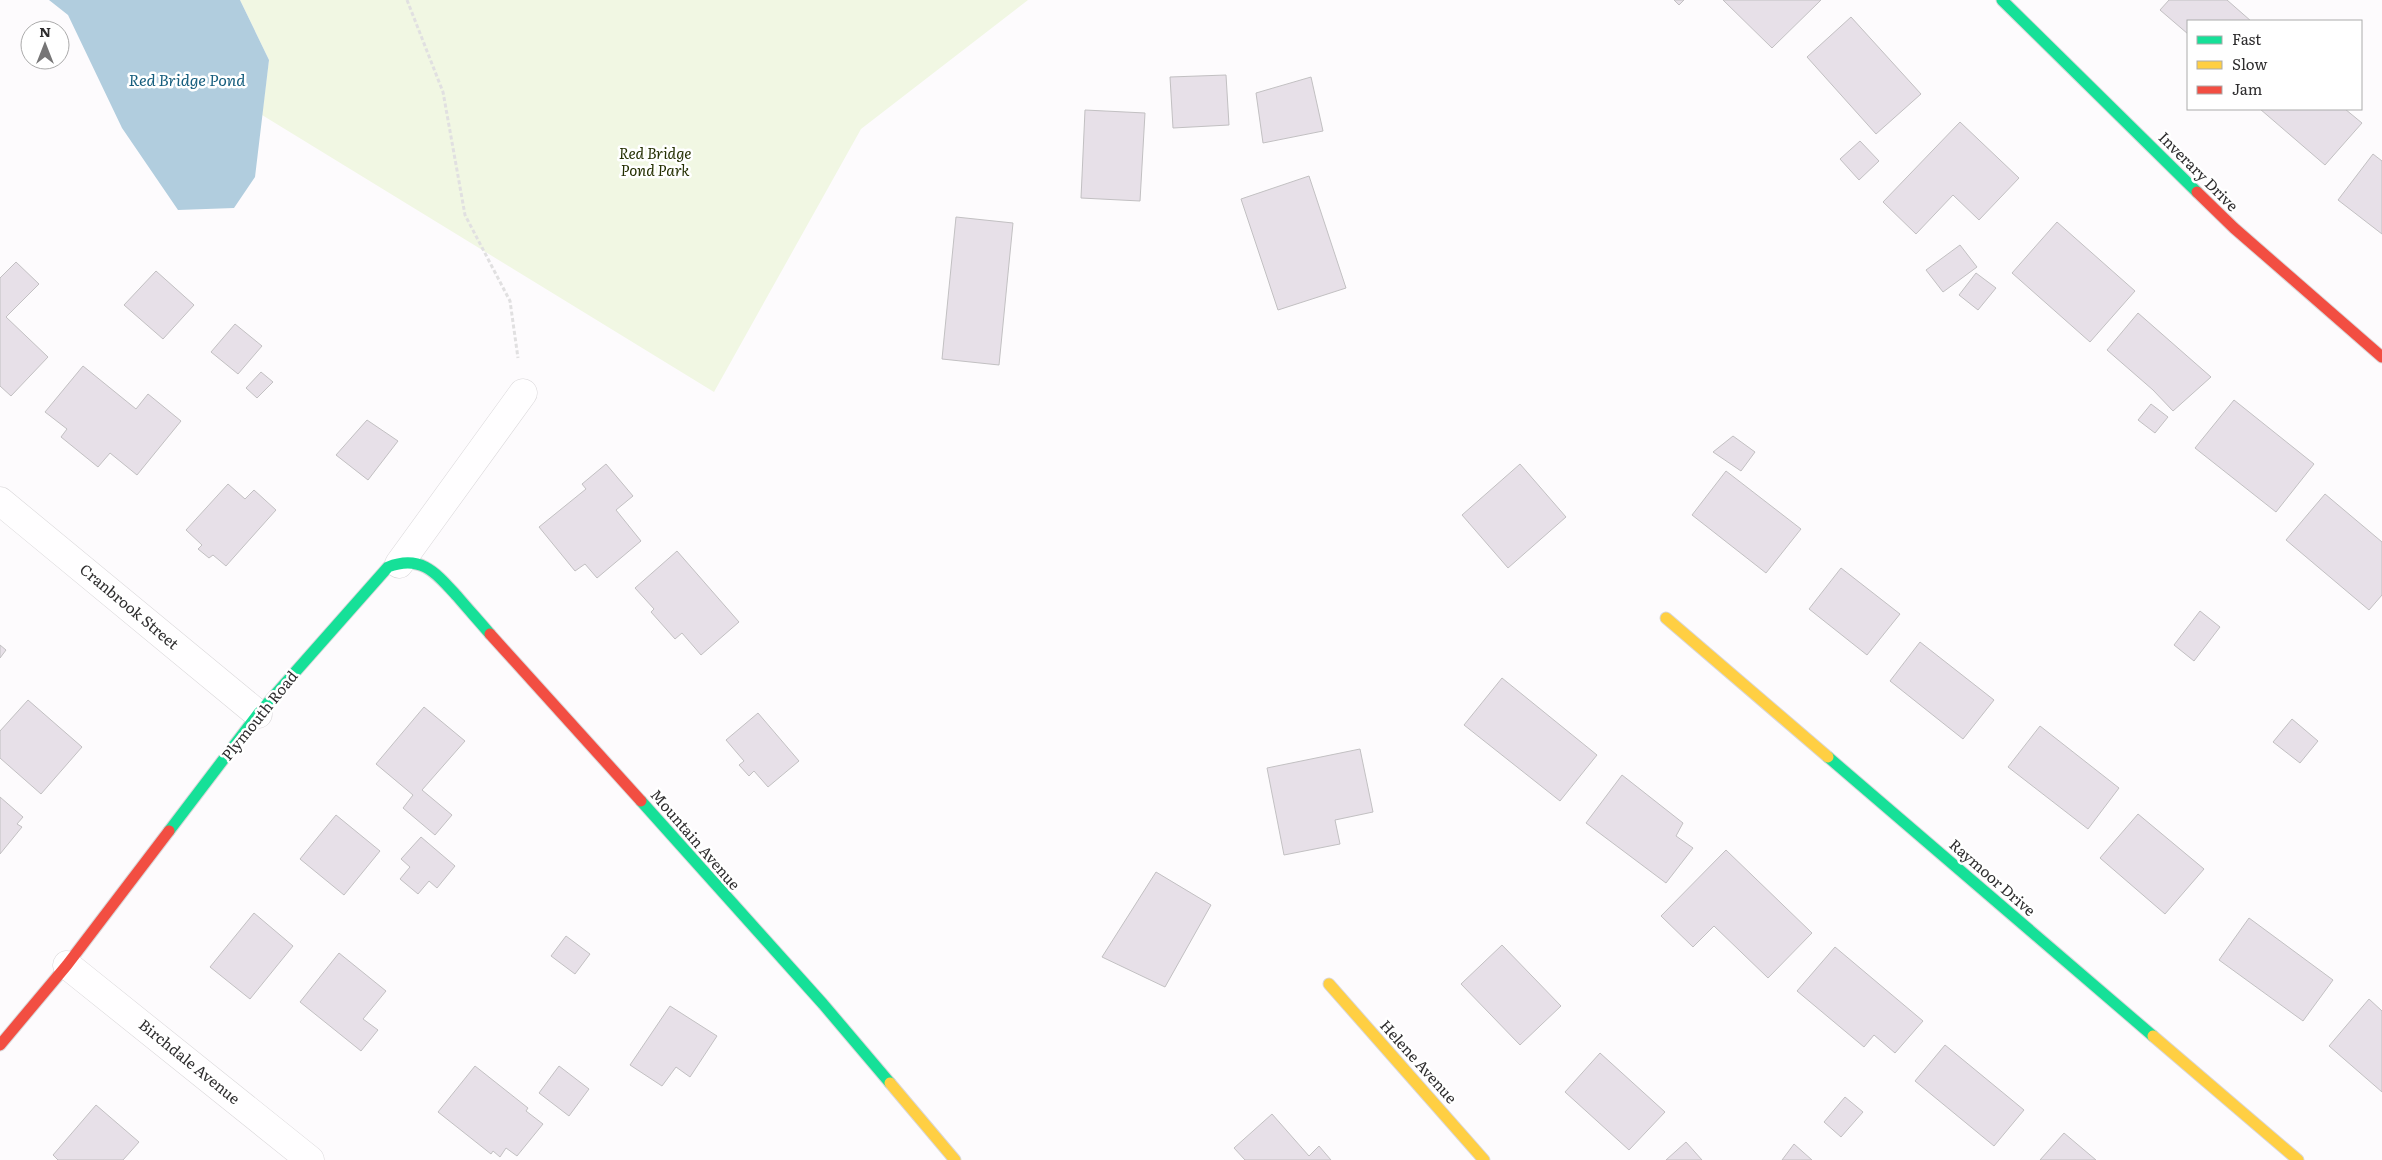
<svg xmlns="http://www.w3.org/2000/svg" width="2382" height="1160" viewBox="0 0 2382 1160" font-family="Literata,serif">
	<rect width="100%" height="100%" fill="#fdfbfd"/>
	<path fill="#f1f7e3" d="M240 0H1028L861 129 714 392 262 115 269 60Z"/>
	<path fill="#b1cdde" d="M49 0H240L269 60 255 177 234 208 178 210 122 128 68 15Z"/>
	<g fill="#e7e0e8" stroke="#c2c0c2">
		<path d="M1674 0H1684L1679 5Z"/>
		<path d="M1723 0H1821L1772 48Z"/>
		<path d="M2169 0H2227L2251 21H2188V34L2160 10Z"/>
		<path d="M1851 17 1921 94 1876 134 1807 57Z"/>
		<path d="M1226 75 1229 125 1173 128 1170 77Z"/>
		<path d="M1311 77 1323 131 1263 143 1256 93Z"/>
		<path d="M2260 109H2345L2362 123 2325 165Z"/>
		<path d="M1085 110 1145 113 1140 201 1081 198Z"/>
		<path d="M1960 122 2019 178 1979 220 1953 195 1916 234 1883 202Z"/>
		<path d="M1860 141 1879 161 1859 180 1840 159Z"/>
		<path d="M2373 154 2382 161V234L2338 200Z"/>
		<path d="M1309 176 1346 288 1278 310 1241 199Z"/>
		<path d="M956 217 1013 223 999 365 942 359Z"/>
		<path d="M2057 222 2135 291 2090 342 2012 273Z"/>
		<path d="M1960 245 1977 267 1943 292 1926 270Z"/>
		<path d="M16 262 39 284 6 317 48 357 11 396 0 386V278Z"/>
		<path d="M156 271 194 305 163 339 124 305Z"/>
		<path d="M1976 273 1996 288 1978 310 1959 295Z"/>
		<path d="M2138 313 2211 377 2173 411 2153 390 2107 350Z"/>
		<path d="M235 324 262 346 238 374 211 352Z"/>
		<path d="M83 366 136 409 148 394 181 421 137 475 110 453 98 467 61 437 67 429 45 412Z"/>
		<path d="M261 372 273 382 257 398 246 388Z"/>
		<path d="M2234 400 2314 464 2276 512 2195 448Z"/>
		<path d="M2151 404 2168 417 2155 433 2138 420Z"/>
		<path d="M367 420 398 441 368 480 336 455Z"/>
		<path d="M1733 436 1755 452 1741 471 1713 452Z"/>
		<path d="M606 464 633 496 616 510 641 541 597 578 585 564 575 571 539 527 586 489 582 484Z"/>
		<path d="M1520 464 1566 517 1508 568 1462 515Z"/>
		<path d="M1726 471 1801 529 1766 573 1692 515Z"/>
		<path d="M228 484 245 499 254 490 276 510 226 566 213 555 209 558 198 549 202 545 186 530Z"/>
		<path d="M2325 494 2382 542V595L2369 610 2286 540Z"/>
		<path d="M677 551 739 622 701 655 682 633 675 639 651 612 654 609 635 588Z"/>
		<path d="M1841 568 1900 614 1867 655 1809 609Z"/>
		<path d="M2200 611 2220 627 2194 661 2174 645Z"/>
		<path d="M1920 642 1994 700 1963 739 1890 681Z"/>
		<path d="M0 645 6 650 0 658Z"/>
		<path d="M1502 678 1597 755 1560 801 1464 725Z"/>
		<path d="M28 700 82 747 41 794 0 758V731Z"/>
		<path d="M424 707 465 741 422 790 452 815 435 835 403 808 413 795 376 764Z"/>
		<path d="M758 713 799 761 768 787 754 771 749 776 739 765 744 761 726 740Z"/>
		<path d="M2292 719 2318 741 2300 763 2273 742Z"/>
		<path d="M2040 726 2119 788 2088 829 2008 767Z"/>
		<path d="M1360 749 1373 812 1335 820 1340 844 1284 855 1267 768Z"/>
		<path d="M1622 775 1683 823 1676 836 1693 848 1666 883 1586 823Z"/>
		<path d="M0 797 23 817 17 824 22 827 0 854Z"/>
		<path d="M2138 814 2204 869 2165 914 2100 858Z"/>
		<path d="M336 815 380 851 344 895 300 859Z"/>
		<path d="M421 837 455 866 437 888 429 881 418 894 400 879 410 867 401 859Z"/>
		<path d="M1726 850 1812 933 1768 978 1714 926 1693 947 1661 916Z"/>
		<path d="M1156 872 1211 905 1165 987 1102 957Z"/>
		<path d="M254 913 293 946 250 999 210 967Z"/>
		<path d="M2249 918 2333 980 2303 1021 2219 960Z"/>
		<path d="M566 936 590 954 575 974 551 956Z"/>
		<path d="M1502 945 1561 1006 1520 1045 1461 984Z"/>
		<path d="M1835 947 1923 1021 1895 1053 1874 1035 1864 1047 1797 991Z"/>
		<path d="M339 953 386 991 363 1019 378 1030 361 1051 300 1002Z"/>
		<path d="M2369 999 2382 1011V1092L2329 1046Z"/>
		<path d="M670 1006 717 1036 690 1077 676 1067 662 1086 630 1065Z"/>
		<path d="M1945 1045 2024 1110 1994 1146 1915 1081Z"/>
		<path d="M1600 1053 1665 1112 1629 1150 1565 1092Z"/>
		<path d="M475 1066 528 1108 526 1111 543 1124 517 1156 506 1148 500 1157 493 1151 491 1154 438 1112Z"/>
		<path d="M559 1066 589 1089 569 1116 539 1093Z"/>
		<path d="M1845 1097 1863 1112 1841 1137 1824 1122Z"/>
		<path d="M96 1105 139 1142 123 1160H58L53 1155Z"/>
		<path d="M1272 1114 1309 1156 1319 1146 1331 1160H1245L1234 1148Z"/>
		<path d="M2064 1133 2096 1160H2040Z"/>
		<path d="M1686 1142 1702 1160H1666Z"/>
		<path d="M1794 1144 1812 1160H1782Z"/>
	</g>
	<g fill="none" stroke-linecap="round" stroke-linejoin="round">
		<defs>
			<g id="street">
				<path d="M0 501 258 714"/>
				<path d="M399 564 523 393"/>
				<path d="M67 965 310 1160"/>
			</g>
			<g id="fast">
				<path d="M2002 0 2197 192"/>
				<path d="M1828 757 2153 1036"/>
				<path d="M641 801 823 1004 890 1083"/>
				<path d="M169 831 258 714 388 567C421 554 436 573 457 596 468 609 479 621 490 634"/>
			</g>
			<g id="slow">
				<path d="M1666 618 1828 757"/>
				<path d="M1329 984 1484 1160"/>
				<path d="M2153 1036 2298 1160"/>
				<path d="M890 1083 955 1160"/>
			</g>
			<g id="jam">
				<path d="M2197 192 2234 228 2382 357"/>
				<path d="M490 634 641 801"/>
				<path d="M0 1045 67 965 169 831"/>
			</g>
		</defs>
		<use href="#street" stroke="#d9d7d9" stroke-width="29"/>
		<use href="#fast" stroke="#d9d7d9" stroke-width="13"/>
		<use href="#slow" stroke="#d9d7d9" stroke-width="13"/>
		<use href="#jam" stroke="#d9d7d9" stroke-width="13"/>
		<path stroke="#e1e0e1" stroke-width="3" stroke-dasharray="4 2.5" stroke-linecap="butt" d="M407 0 443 92 465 215 510 301 518 358"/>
		<use href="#street" stroke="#fffeff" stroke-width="28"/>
		<use href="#fast" stroke="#16e098" stroke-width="11"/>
		<use href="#slow" stroke="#ffcf43" stroke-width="11"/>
		<use href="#jam" stroke="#f24e42" stroke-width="11"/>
	</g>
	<g text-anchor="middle" stroke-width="5" stroke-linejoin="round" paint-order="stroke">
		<g font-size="15" font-style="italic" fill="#242f02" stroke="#fff">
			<text x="655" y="159">Red Bridge<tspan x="655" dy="17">Pond Park</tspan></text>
		</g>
		<g font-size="15" fill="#2e2d2e" stroke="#fff">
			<text transform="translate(2198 172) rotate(45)" y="5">Inverary Drive</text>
			<text transform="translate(129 607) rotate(40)" y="5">Cranbrook Street</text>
			<text transform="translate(260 716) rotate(-51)" y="5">Plymouth Road</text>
			<text transform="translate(695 840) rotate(49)" y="5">Mountain Avenue</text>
			<text transform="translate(1992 878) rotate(41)" y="5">Raymoor Drive</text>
			<text transform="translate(189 1062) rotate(39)" y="5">Birchdale Avenue</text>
			<text transform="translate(1418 1062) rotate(48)" y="5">Helene Avenue</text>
		</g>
		<g font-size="16" font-style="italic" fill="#155d7d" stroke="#fff">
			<text x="187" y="86">Red Bridge Pond</text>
		</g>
	</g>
	<rect x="2187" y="20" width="175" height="90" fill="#ffffff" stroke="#ababab"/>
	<rect x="2197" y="36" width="25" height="8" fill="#16e098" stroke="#ababab"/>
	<text x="2232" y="45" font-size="15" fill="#2e2d2e">Fast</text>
	<rect x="2197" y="61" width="25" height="8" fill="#ffcf43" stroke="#ababab"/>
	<text x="2232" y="70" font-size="15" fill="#2e2d2e">Slow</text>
	<rect x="2197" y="86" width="25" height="8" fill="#f24e42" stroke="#ababab"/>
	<text x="2232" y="95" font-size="15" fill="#2e2d2e">Jam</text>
	<g transform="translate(45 45)"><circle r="24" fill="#ffffff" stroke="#ababab"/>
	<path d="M0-4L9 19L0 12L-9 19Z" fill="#767576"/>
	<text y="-8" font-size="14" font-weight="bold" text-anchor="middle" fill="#2e2d2e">N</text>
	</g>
</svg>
